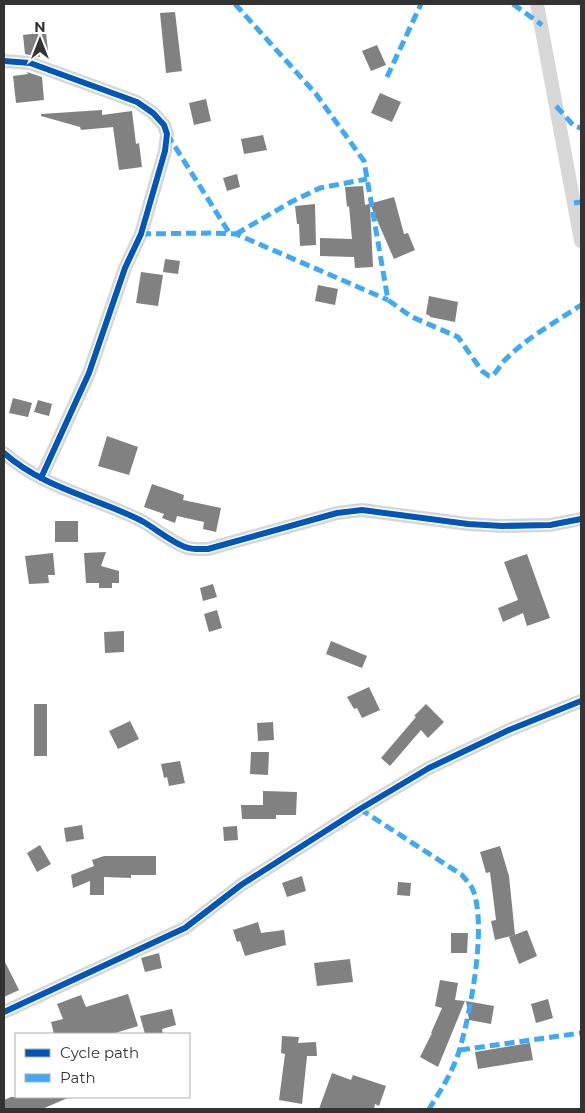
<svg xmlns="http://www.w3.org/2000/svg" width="585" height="1113" viewBox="0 0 585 1113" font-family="Montserrat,sans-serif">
	<rect width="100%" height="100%" fill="#fff"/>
	<g fill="#818181">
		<path d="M175 12 182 71 166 73 160 13Z"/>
		<path d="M46 32 48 51 39 52 40 57 25 54 23 35Z"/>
		<path d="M377 45 386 65 371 71 362 51Z"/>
		<path d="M27 72 42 77 44 100 16 103 13 76 28 74Z"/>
		<path d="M380 93 401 102 392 122 371 113Z"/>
		<path d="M206 99 211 121 194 125 189 103Z"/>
		<path d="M102 110V115L132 111 136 144 139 143 142 167 119 170 113 127 81 130 80 127 41 116V114Z"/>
		<path d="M263 135 267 150 244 154 241 139Z"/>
		<path d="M237 174 240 187 227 191 223 178Z"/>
		<path d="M363 186 365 205 394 197 404 234 408 233 415 250 394 259 370 204 373 267 355 268 354 257 320 256V238L352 239 349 206 347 207 345 187Z"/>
		<path d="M315 204 316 245 300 246 299 224H297L295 206Z"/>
		<path d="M165 259 180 261 178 274 163 272Z"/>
		<path d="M141 272 163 275 158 306 136 303Z"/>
		<path d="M318 285 338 289 335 305 315 301Z"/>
		<path d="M429 296 458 302 455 322 430 317V316L426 314Z"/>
		<path d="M13 398 32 403 28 417 9 413Z"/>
		<path d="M38 400 52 404 49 416 34 412Z"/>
		<path d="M107 436 138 447 129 475 98 466Z"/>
		<path d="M152 484 184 495 183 500 221 508 216 532 203 529 204 522 177 516 175 523 162 518 164 514 144 507Z"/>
		<rect x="55" y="521" width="23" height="21"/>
		<path d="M106 552 101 566 119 571V583H112V588H99V583H86L84 553Z"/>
		<path d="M53 553 55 575H48L49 583 29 584 25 556Z"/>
		<path d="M527 554 550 618 527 626 523 613 503 622 498 608 518 600 504 562Z"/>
		<path d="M213 584 217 597 203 601 200 588Z"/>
		<path d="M217 610 222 628 209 632 204 614Z"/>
		<path d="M124 631V652L105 653 104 632Z"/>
		<path d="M331 641 367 656 362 668 326 654Z"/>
		<path d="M369 687 380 710 362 718 357 708 354 709 347 697Z"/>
		<rect x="34" y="704" width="13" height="52"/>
		<path d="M426 704 444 722 428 738 421 730 390 766 381 758 416 717 414 716Z"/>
		<path d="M130 721 139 739 118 749 109 731Z"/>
		<path d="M273 722 274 740 258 741 257 723Z"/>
		<path d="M251 752H269L268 775 250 774Z"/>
		<path d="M180 761 185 783 169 786 167 777 164 778 161 764Z"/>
		<path d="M263 791 297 792 296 815H276V819H242L241 805H263Z"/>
		<path d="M82 825 84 839 66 842 64 828Z"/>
		<path d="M237 826 238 840 224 841 223 827Z"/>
		<path d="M40 845 51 864 37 872 27 853Z"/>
		<path d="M500 846 509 876 515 935 495 940 491 921 496 920 490 872 486 873 480 852Z"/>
		<path d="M104 856H156V875H131V878L104 877V895H90V881L73 888 71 875 94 866 92 860Z"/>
		<path d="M302 876 306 891 287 897 282 883Z"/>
		<path d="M398 882 411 883 410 896 397 895Z"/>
		<path d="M258 922 261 933 284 930 286 945 245 956 240 941 237 942 233 930Z"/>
		<path d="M527 930 537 956 519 964 509 937Z"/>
		<path d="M451 933H468L467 953H451Z"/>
		<path d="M159 953 162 968 145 972 141 958Z"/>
		<path d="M350 959 353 982 317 986 314 963Z"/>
		<path d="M4 960 19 990 4 997Z"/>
		<path d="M440 980 458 983 455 1000 465 1001 438 1067 420 1057 432 1033H431L442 1008 435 1006Z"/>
		<path d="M128 994 138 1026 112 1034H54L51 1022 63 1019 57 1004 81 995 86 1007Z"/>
		<path d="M548 999 553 1018 536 1023 531 1004Z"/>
		<path d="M466 1001 494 1006 491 1024 469 1020Z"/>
		<path d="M172 1009 176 1025 162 1029 163 1034H145L140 1016Z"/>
		<path d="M282 1036 299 1037 298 1043 316 1042 317 1056H307L302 1104 279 1100 285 1054 281 1053Z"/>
		<path d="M530 1043 533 1060 478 1069 475 1052Z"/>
		<path d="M332 1073 351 1080 353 1075 386 1086 379 1106 375 1104 374 1109H319Z"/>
		<path d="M11 1097H70L42 1109H4V1100Z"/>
	</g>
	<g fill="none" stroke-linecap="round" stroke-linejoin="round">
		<g stroke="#d7d7d7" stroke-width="14">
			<path d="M537 4 581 241"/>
			<path d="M4 61 30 63 137 102 153 113 164 125 167 134 165 151 141 234 125 268 89 373 41 478"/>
			<path d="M4 453C43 488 97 498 142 521 156 529 170 541 185 547 193 550 200 549 208 549L337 513 362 510 468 524 502 526 550 525 581 519"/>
			<path d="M4 1012 185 928 241 885 360 809 429 768 509 730 581 701"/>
		</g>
		<g stroke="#3fa9f5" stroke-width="5" stroke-dasharray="10 5" stroke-linecap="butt">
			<path d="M235 4 316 94 364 161 388 300 412 317 458 337 482 371 489 376H492C498 371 501 363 507 358 528 337 556 322 581 305"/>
			<path d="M513 4 542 25"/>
			<path d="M387 77 421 4"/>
			<path d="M556 106 574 126 581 128"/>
			<path d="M167 134 230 234"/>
			<path d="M574 203 581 202"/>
			<path d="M141 234 210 233 236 234 388 300"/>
			<path d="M236 234 291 202 320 188 367 179"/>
			<path d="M360 809 462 875C465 879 471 885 473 890 487 926 471 1010 460 1048 454 1070 441 1090 429 1109"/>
			<path d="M460 1050 581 1033"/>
		</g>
		<defs>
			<g id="cycleway">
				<path d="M4 61 30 63 137 102 153 113 164 125 167 134 165 151 141 234 125 268 89 373 41 478"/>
				<path d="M4 453C43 488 97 498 142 521 156 529 170 541 185 547 193 550 200 549 208 549L337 513 362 510 468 524 502 526 550 525 581 519"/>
				<path d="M4 1012 185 928 241 885 360 809 429 768 509 730 581 701"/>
			</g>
		</defs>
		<use href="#cycleway" stroke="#fff" stroke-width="9"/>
		<use href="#cycleway" stroke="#0057b8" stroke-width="6"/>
	</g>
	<rect width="585" height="1113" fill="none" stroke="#333333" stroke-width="10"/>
	<rect x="15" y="1033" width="175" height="65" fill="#ffffff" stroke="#adadad"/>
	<rect x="25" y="1049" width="25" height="8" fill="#0057b8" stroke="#adadad"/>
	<text x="60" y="1058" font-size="15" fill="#333333">Cycle path</text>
	<rect x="25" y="1074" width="25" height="8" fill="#3fa9f5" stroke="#adadad"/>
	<text x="60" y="1083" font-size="15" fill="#333333">Path</text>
	<g transform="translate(40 40)" stroke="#ffffff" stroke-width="4" paint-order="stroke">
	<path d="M0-4L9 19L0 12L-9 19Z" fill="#333333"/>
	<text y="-8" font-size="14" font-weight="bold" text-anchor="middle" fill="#333333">N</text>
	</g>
</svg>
